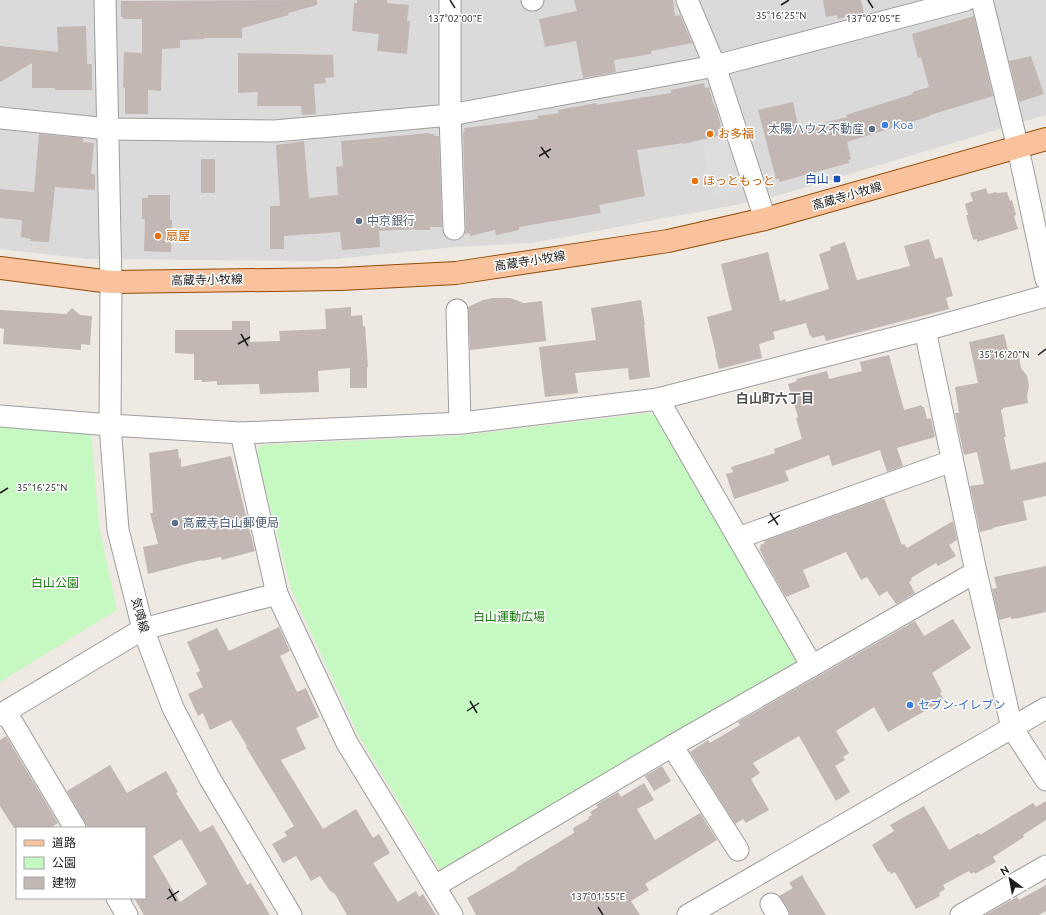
<svg xmlns="http://www.w3.org/2000/svg" width="1046" height="915" viewBox="0 0 1046 915" font-family="Ubuntu,'Noto Sans JP',sans-serif">
	<rect width="100%" height="100%" fill="#eee9e3"/>
	<path fill="#dbdada" d="M0 0H1046V115L780 195 740 204 532 243 455 247 315 261 88 259 0 249Z"/>
	<g fill="#c6f8c1">
		<path d="M649 413 657 417 797 658 795 666 445 869 438 867 359 736 291 589 256 452 261 445 458 436Z"/>
		<path d="M0 422 91 431 99 526 117 610 0 682Z"/>
	</g>
	<path fill="#ddd" d="M733 138 747 190 712 196 703 145Z"/>
	<g fill="#c2b7b3" fill-rule="evenodd">
		<path d="M317 0V5L288 13 289 15 242 28V38H204V39L180 40V48L162 49 161 91 148 90V114H125V88L123 87 124 52 142 53V19H123V17H121V1Z"/>
		<path d="M357 0H387V3L409 5 407 21H410L407 54 377 51 379 34 352 31 354 3H357Z"/>
		<path d="M574 0H673L675 16 680 15 692 43 651 51V54L614 60 616 72 583 78 576 41 545 47 539 19 577 11Z"/>
		<path d="M823 0H861L864 13 838 19 837 15 826 17Z"/>
		<path d="M974 16 993 96 930 115V116L847 142 851 159 848 160 849 163 779 182V179H776L758 110 793 102 799 129 847 117 846 115 913 94V92L929 87 921 57 918 58 912 34Z"/>
		<path d="M86 26 87 64H92V90H55V88H32V63L0 82V46L58 52 57 27Z"/>
		<path d="M238 53 333 55 334 77 325 78 326 83 314 84 316 114 302 115 301 106H257L258 92 238 93Z"/>
		<path d="M1031 56 1044 94 1019 102 1009 61Z"/>
		<path d="M704 83 705 88 709 87 713 103 717 111 723 135 683 144V143L637 150 645 196 599 205 601 213 519 227V230L496 235 495 230 470 236V233L465 234 466 229 463 132 465 131 464 128 538 119 537 116 559 113 558 110 596 103V105L671 93V90Z"/>
		<path d="M429 133V134H434V136H439L442 227H430V230H415V229L379 231 380 247 342 250 340 232 284 236V249H270V206H280L276 145 304 141 309 198 338 195 336 167 343 166 341 141Z"/>
		<path d="M39 134 83 138V142L94 143 91 174H95V190L55 187 49 242 30 241 31 239 21 237 22 220 0 218V189L34 192Z"/>
		<rect x="201" y="159" width="14" height="34"/>
		<path d="M986 188 988 194 996 192 997 193 1007 192 1010 201 1012 200 1016 215 1014 216 1018 229 977 242V239L973 240 966 215H968L965 204 973 201 970 193Z"/>
		<path d="M148 195H170V220H172L171 252 144 251 145 219H142V198H148Z"/>
		<path d="M929 239 935 259 942 257 953 296 946 298 949 309 826 341 824 335 812 338 811 335 810 336 806 323 773 332 775 339 759 344 762 358 719 369 715 354H716L707 317 732 310 721 264 768 252 780 301 785 299 786 302 829 289 819 254 831 250 830 247 845 242 857 280 910 266 904 246Z"/>
		<path d="M493 298H510L524 303 542 301 546 341 470 350 468 307 483 300Z"/>
		<path d="M641 300 645 325H644L650 377 629 380 628 368 575 373 578 393 545 397 539 347 596 340 591 308Z"/>
		<path d="M351 307V316L362 315 363 326H365L368 367H367V388H350V368L318 371 319 392 260 394 259 384 217 385V381L202 382V380H194V354L175 353V330H232V321H250V342L280 341 279 331 326 329 325 309Z"/>
		<path d="M72 308 80 315 92 316 90 345 81 344V350L3 344 4 329 0 328V310L66 314Z"/>
		<path d="M1004 334 1009 354 1018 352 1021 368 1027 376 1029 386 1027 396 1028 403 1003 408V409L1001 410 1006 437H1004L1011 470 1046 462V496L1023 501 1027 520 992 528 993 529 980 532 970 486 984 484 977 452 964 455 955 413H959L955 387 978 383 969 342Z"/>
		<path d="M889 355 904 410 922 405V407H924L927 419 931 418 935 437 897 448 903 466 887 472 880 450 832 466 829 455 785 471 789 481 734 499 726 474 733 472 731 467 775 453 774 449 802 439 796 418 798 417 788 384 797 381 796 379 827 371 829 379 862 371 860 362Z"/>
		<path d="M178 449 179 459 181 458V467L231 456 255 551 222 560 221 557 202 561V560L148 574 143 547 158 544 150 513H153L149 453Z"/>
		<path d="M884 498 902 545 904 544 907 548 953 521 957 540 949 545 956 556 938 566 936 563 911 578 912 580 909 582 915 593 896 604 887 591 879 596 867 577 861 580 846 552 803 570 810 587 786 597 767 564 759 548 761 547 760 545 765 543 764 541Z"/>
		<path d="M1046 566V612L1019 618 1011 619V617L999 620 992 589 997 588 994 577Z"/>
		<path d="M953 619 971 648 932 673 942 692 940 693 944 700 888 732 874 707 836 731 849 753 843 757 845 760 835 766 850 792 836 801 799 736 753 763 760 773 751 779 769 810 746 823 743 819 735 824 690 752 708 740 710 743 740 725 738 722 915 621 924 636Z"/>
		<path d="M279 627 290 651 280 656 297 692 306 688 319 717 296 728 306 749 281 760 282 762 323 829 356 809 373 838 379 834 390 853 373 863 398 902 416 891 419 897 423 894 436 915H347L335 894 330 891 320 876 311 881 296 856 283 863 272 844 287 836 284 832 294 826 246 747 247 746 231 720 210 730 203 713 198 716 188 694 203 687 196 673 200 671 187 642 217 628 229 651Z"/>
		<path d="M6 736 58 823 50 828H14L0 806V740Z"/>
		<path d="M110 765 127 793 166 771 178 792 176 793 200 832 213 825 247 885 251 883 270 915H144L134 898H145V828H88L67 791ZM181 839 207 884 180 902 153 856Z"/>
		<path d="M662 766 671 781 654 791 645 776Z"/>
		<path d="M644 783 654 800 637 809 655 840 700 813 717 840 645 884 649 890 631 901 640 915H476L467 898 517 869 516 868 574 833 573 828 589 819 588 817 592 815 590 812 598 807 596 805 618 792 621 797Z"/>
		<path d="M1046 801V820L1023 835 1024 837 993 857 996 862 975 874 974 872 971 874 969 871 943 885 945 889 939 893 940 896 916 909 895 872 891 874 890 871 888 872 872 845 894 831 890 825 924 806 949 850 979 833 980 835 1033 803 1036 807Z"/>
		<path d="M802 875 807 884 826 915H790L788 909 779 896 793 888 789 883Z"/>
		<path d="M1046 885V911L1039 915H985L1017 897 1019 900Z"/>
	</g>
	<g fill="none" stroke-linecap="round" stroke-linejoin="round">
		<defs>
			<g id="minor">
				<path d="M105 0 111 282 110 425 118 530 143 629 173 708 210 779 291 915"/>
				<path d="M450 0V115L454 229"/>
				<path d="M532 0H533"/>
				<path d="M687 0 715 66 765 219"/>
				<path d="M982 0 1018 148 1046 279"/>
				<path d="M0 118 109 129 275 131 450 115 715 66 966 0"/>
				<path d="M457 310 460 422"/>
				<path d="M925 330 976 572 1012 728 1046 780"/>
				<path d="M658 399 812 666"/>
				<path d="M0 416 110 425 241 433 462 423 658 399 925 330 1046 296"/>
				<path d="M241 433 277 594 347 743 452 915"/>
				<path d="M738 538 952 461"/>
				<path d="M6 712 75 828"/>
				<path d="M0 715 143 629 277 594"/>
				<path d="M672 746 738 850"/>
				<path d="M435 886 672 746 976 572"/>
				<path d="M117 898 127 915"/>
				<path d="M771 904 778 915"/>
				<path d="M688 915 1046 708"/>
				<path d="M961 915 1046 866"/>
			</g>
			<path id="major" d="M0 268 111 282 340 279 456 273 668 241 765 219 1046 139"/>
		</defs>
		<use href="#minor" stroke="#9e9e9e" stroke-width="23"/>
		<use href="#major" stroke="#924b04" stroke-width="24"/>
		<use href="#minor" stroke="#fff" stroke-width="21"/>
		<use href="#major" stroke="#f9c29d" stroke-width="22"/>
	</g>
	<path fill="none" stroke="#1d1d1d" stroke-width="1.5" d="M450 0 455 8M868 0 873 8M781 5 789 0M541 147 549 158M539 156 551 149M241 334 248 346M238 344 250 337M1038 355 1046 349M0 493 8 488M770 513 778 525M768 523 780 515M470 701 477 713M467 711 479 703M169 889 176 901M167 899 179 891M598 907 603 915"/>
	<g fill="#3f7fe0" stroke="#fff" stroke-width="1.5">
		<circle cx="885" cy="125" r="4"/>
		<circle cx="910" cy="705" r="4"/>
	</g>
	<g fill="#5c6f8a" stroke="#fff" stroke-width="1.5">
		<circle cx="872" cy="129" r="4"/>
		<circle cx="359" cy="221" r="4"/>
		<circle cx="175" cy="523" r="4"/>
	</g>
	<g fill="#e8710a" stroke="#fff" stroke-width="1.5">
		<circle cx="710" cy="134" r="4"/>
		<circle cx="695" cy="181" r="4"/>
		<circle cx="158" cy="236" r="4"/>
	</g>
	<rect fill="#1a4fb4" stroke="#fff" stroke-width="1.5" x="833" y="175" width="8" height="8" rx="2"/>
	<g text-anchor="middle" stroke-width="3" stroke-linejoin="round" paint-order="stroke">
		<g font-size="12" fill="#366cbe" stroke="#fff" text-anchor="start">
			<text x="893" y="129">Koa</text>
			<text x="918" y="709">セブン-イレブン</text>
		</g>
		<g font-size="12" fill="#4e5e75" stroke="#fff" text-anchor="start">
			<text x="864" y="133" text-anchor="end">太陽ハウス不動産</text>
			<text x="367" y="225">中京銀行</text>
			<text x="183" y="527">高蔵寺白山郵便局</text>
		</g>
		<g font-size="12" fill="#c56008" stroke="#fff" text-anchor="start">
			<text x="718" y="138">お多福</text>
			<text x="703" y="185">ほっともっと</text>
			<text x="166" y="240">扇屋</text>
		</g>
		<g font-size="12" fill="#164399" stroke="#fff" text-anchor="end">
			<text x="829" y="183">白山</text>
		</g>
		<g font-size="12" fill="#1d1d1d" stroke="#fff">
			<text transform="translate(847 196) rotate(-16)" y="4">高蔵寺小牧線</text>
			<text transform="translate(530 261) rotate(-9)" y="4">高蔵寺小牧線</text>
			<text transform="translate(207 280) rotate(-1)" y="4">高蔵寺小牧線</text>
			<text transform="translate(140 615) rotate(75)" y="4">気噴線</text>
		</g>
		<g font-size="12" fill="#17780e" stroke="#fff">
			<text x="55" y="587">白山公園</text>
			<text x="509" y="621">白山運動広場</text>
		</g>
		<g font-size="13" font-weight="bold" fill="#505050" stroke="#fff">
			<text x="775" y="403">白山町六丁目</text>
		</g>
	</g>
	<g font-size="10" text-anchor="middle" fill="#1d1d1d" stroke="#fff" stroke-width="3" stroke-linejoin="round" paint-order="stroke">
		<text x="781" y="19">35°16'25"N</text>
		<text x="455" y="22">137°02'00"E</text>
		<text x="873" y="22">137°02'05"E</text>
		<text x="1004" y="358">35°16'20"N</text>
		<text x="42" y="491">35°16'25"N</text>
		<text x="598" y="900">137°01'55"E</text>
	</g>
	<rect x="16" y="827" width="130" height="72" fill="#ffffff" stroke="#a5a5a5"/>
	<rect x="24" y="840" width="20" height="6" fill="#f9c29d" stroke="#a5a5a5"/>
	<text x="52" y="847" font-size="12" fill="#1d1d1d">道路</text>
	<rect x="24" y="857" width="20" height="12" fill="#c6f8c1" stroke="#a5a5a5"/>
	<text x="52" y="867" font-size="12" fill="#1d1d1d">公園</text>
	<rect x="24" y="877" width="20" height="12" fill="#c2b7b3" stroke="#a5a5a5"/>
	<text x="52" y="887" font-size="12" fill="#1d1d1d">建物</text>
	<g transform="translate(1010 879) rotate(328)" stroke="#ffffff" stroke-width="3" paint-order="stroke">
	<path d="M0-3L7 15L0 10L-7 15Z" fill="#1d1d1d"/>
	<text y="-6" font-size="11" font-weight="bold" text-anchor="middle" fill="#1d1d1d">N</text>
	</g>
</svg>
